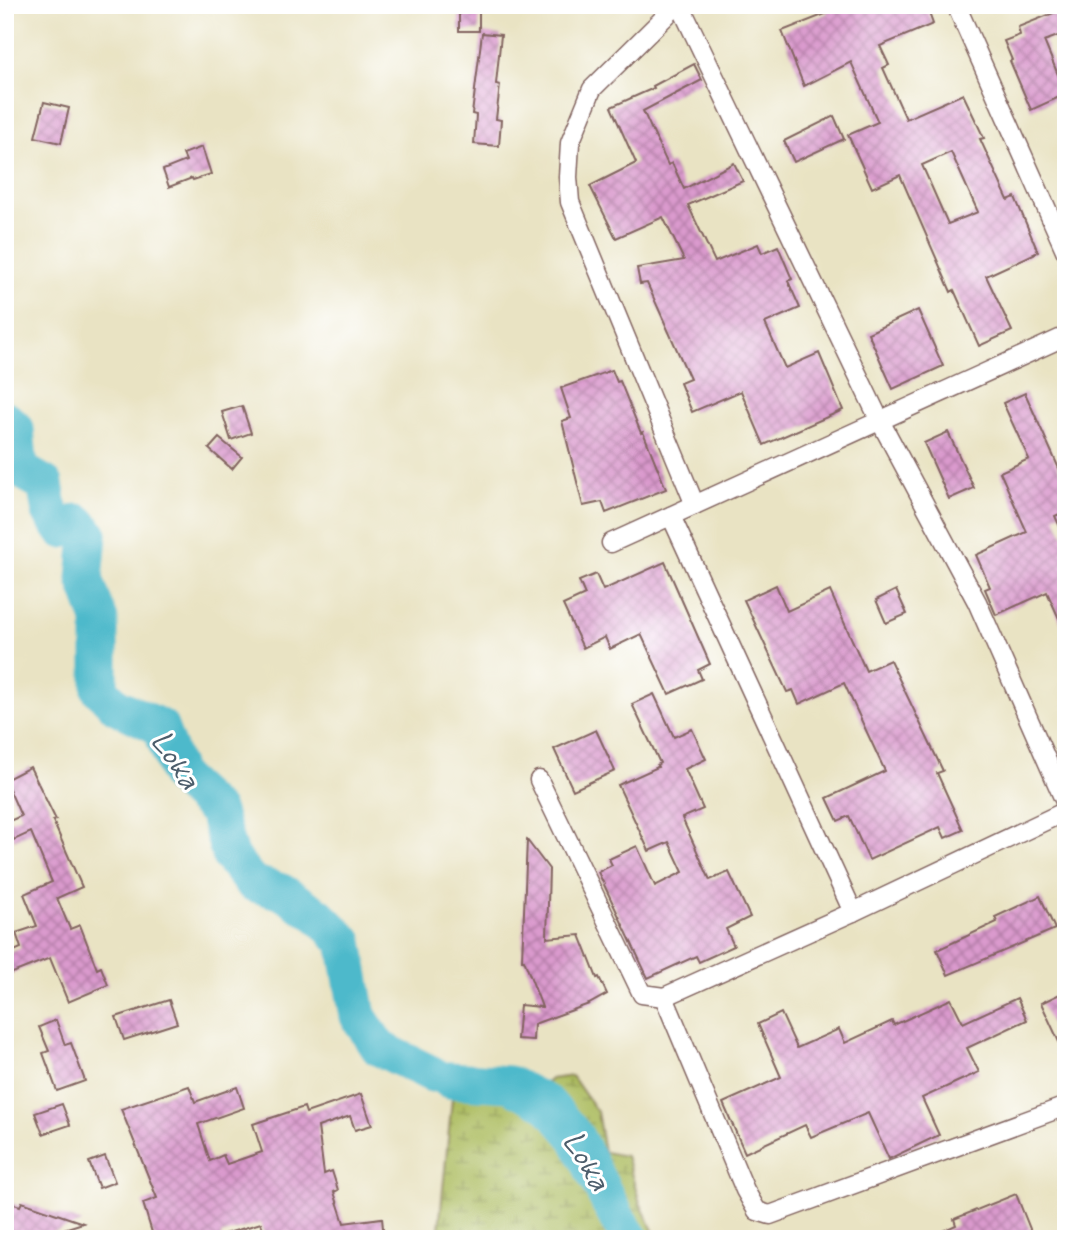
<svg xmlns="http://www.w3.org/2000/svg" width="1071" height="1244" viewBox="0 0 1071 1244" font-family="Mynerve,sans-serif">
	<defs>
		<pattern id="wetland-marsh" width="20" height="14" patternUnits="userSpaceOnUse" patternTransform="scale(1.75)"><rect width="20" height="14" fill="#acbc5f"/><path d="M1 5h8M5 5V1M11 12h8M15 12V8" fill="none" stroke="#8e984f"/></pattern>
		<pattern id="building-cross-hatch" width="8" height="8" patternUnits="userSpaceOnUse" patternTransform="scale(1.75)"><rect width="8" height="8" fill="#da9acd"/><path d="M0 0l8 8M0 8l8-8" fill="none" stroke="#b37da7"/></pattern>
	</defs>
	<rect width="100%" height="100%" fill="#fff"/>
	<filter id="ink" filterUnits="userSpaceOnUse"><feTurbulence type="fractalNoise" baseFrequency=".0143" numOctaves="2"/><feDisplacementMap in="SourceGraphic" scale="14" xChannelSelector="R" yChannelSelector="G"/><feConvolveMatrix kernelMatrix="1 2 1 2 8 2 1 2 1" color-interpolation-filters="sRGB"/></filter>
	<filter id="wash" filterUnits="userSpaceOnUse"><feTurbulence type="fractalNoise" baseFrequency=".00686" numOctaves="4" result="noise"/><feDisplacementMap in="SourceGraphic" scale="28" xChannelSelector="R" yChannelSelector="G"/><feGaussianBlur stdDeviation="1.57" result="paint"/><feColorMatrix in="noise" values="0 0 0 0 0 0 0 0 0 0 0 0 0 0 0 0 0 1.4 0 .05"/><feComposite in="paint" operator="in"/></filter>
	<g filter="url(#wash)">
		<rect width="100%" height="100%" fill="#e9e3c3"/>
		<path fill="url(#wetland-marsh)" stroke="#7b6e45" stroke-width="2" d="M572 1076 597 1112 604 1152 626 1156 640 1203 657 1239H438L453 1089 490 1091 533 1097 551 1079Z"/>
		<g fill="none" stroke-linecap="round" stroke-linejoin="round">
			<g stroke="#4eb9cb" stroke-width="37">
				<path d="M5 419 16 429 20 470 45 484 50 512 62 530 78 522 89 535 85 579 100 620V690L116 706 160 727 179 777 217 812 230 856 252 883 282 892 318 915 345 942 358 1016 379 1048 432 1074"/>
				<path d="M449 1080 509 1084 548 1104 576 1137 617 1218 631 1239"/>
			</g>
		</g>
		<g id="blocks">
			<g fill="url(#building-cross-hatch)" fill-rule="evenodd">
				<path d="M823 5H926L933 24 880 46 889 65 883 68 906 119 963 94 984 138 980 139 1008 200 1015 197 1038 252 986 276 1012 331 979 346 954 290 951 292 900 175 872 188 848 135 878 122 851 62 804 86 782 31 828 13ZM951 152 978 212 948 224 922 165Z"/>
				<path d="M459 7 479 8V31H459Z"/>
				<path d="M1066 8V33L1044 41 1066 94 1031 110 1010 61 1012 60 1004 41 1020 35 1018 27Z"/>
				<path d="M482 33 501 35 496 84 500 85 496 119 501 120 499 146 474 144 476 115 472 114Z"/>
				<path d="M694 64 702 80 643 111 668 165 672 163 684 189 734 163 743 181 688 205 715 262 758 244 762 253 778 246 792 279 788 281 800 308 765 323 785 368 819 353 843 410 764 445 741 391 692 412 680 383 690 379 647 283 640 284 637 268 684 260 663 217 616 238 590 186 636 163 611 107 654 88 653 86Z"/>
				<path d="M44 102 69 108 61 143 35 137Z"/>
				<path d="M834 116 844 139 794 162 784 141Z"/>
				<path d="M202 147 211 174 193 180 192 178 169 187 163 170 186 161 183 154Z"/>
				<path d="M918 310 943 366 893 389 868 333Z"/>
				<path d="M612 370 617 382 620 381 641 433 643 432 666 489 606 513 602 502 583 506 562 421 571 418 561 388Z"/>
				<path d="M1025 393 1066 484V511L1055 516 1066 540V634L1047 592 996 615 985 589 990 587 976 555 1027 532 1000 472 1029 459 1003 403Z"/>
				<path d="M242 406 251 433 231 440 222 412Z"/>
				<path d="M948 432 974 488 949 499 924 443Z"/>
				<path d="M219 438 242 457 232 469 209 449Z"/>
				<path d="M665 562 710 664 698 670 702 679 669 694 641 634 610 649 605 637 583 648 563 605 585 595 579 581 596 574 603 590Z"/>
				<path d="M776 585 787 611 830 591 866 671 890 660 943 771 937 773 963 830 945 838 940 827 869 860 849 816 838 821 827 798 885 771 844 683 799 704 793 690 787 692 744 600Z"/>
				<path d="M896 590 907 614 886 623 876 600Z"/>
				<path d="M654 694 674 737 692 729 706 759 685 769 703 809 682 818 710 880 729 872 750 917 726 929 734 946 699 962 696 956 648 978 598 872 612 865 609 859 637 846 655 886 683 872 669 842 649 851 618 785 658 767 657 765 660 763 632 704Z"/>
				<path d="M596 730 615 771 573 790 554 749Z"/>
				<path d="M30 767 56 820 53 821 82 887 57 898 70 929 80 925 97 969 101 967 108 985 68 1002 50 958 5 976V955L21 948 16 933 37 926 24 894 52 882 31 832 14 840 7 822 21 816 5 780Z"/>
				<path d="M527 840 549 869 547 938 580 935 597 978 599 977 607 994 589 1004 534 1024 533 1040 517 1039 520 1005 542 1007 524 960H522Z"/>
				<path d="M1040 896 1055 929 948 975 937 950 997 922 995 917Z"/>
				<path d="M1066 991V1057L1041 1003Z"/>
				<path d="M1017 998 1027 1020 967 1048 979 1072 922 1098 939 1135 889 1159 868 1113 811 1137 805 1125 745 1153 723 1103 781 1077 758 1024 781 1013 797 1048 839 1029 845 1043 892 1021 894 1025 951 999 963 1023Z"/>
				<path d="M169 1000 177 1023 124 1040 116 1017Z"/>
				<path d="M56 1020 65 1045 71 1043 85 1081 57 1091 43 1053 49 1051 39 1027Z"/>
				<path d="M189 1086 195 1102 237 1087 244 1108 198 1124 210 1161 223 1155 227 1164 262 1152 253 1124 304 1107 306 1113 361 1094 372 1125 355 1130 350 1116 318 1127 324 1174 332 1171 338 1190 334 1192 344 1223 382 1218 384 1239H291L289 1232 266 1239 261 1223 221 1235 222 1239H154L143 1203 157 1198 121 1109Z"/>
				<path d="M62 1104 70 1125 43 1134 35 1113Z"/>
				<path d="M105 1156 115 1182 99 1188 89 1162Z"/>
				<path d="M1016 1194 1034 1239H925L956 1225 954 1219Z"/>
				<path d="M5 1201 20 1206 22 1202 83 1223 48 1234 46 1239H5Z"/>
			</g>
		</g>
	</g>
	<g filter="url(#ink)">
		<use href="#blocks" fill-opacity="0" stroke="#826460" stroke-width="2"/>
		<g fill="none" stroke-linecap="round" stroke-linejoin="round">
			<defs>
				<g id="minor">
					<path d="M677 5 592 89 570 143 568 177 570 202 695 505"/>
					<path d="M680 5 879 419 977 602 1066 804"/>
					<path d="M956 5 1066 252"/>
					<path d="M671 516 853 912"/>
					<path d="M611 543 1066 336"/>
					<path d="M539 780 642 994 664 997 853 912 1066 811"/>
					<path d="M664 997 745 1190 757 1211 770 1215 1066 1106"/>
				</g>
			</defs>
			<use href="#minor" stroke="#826460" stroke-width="21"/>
			<use href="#minor" stroke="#fff" stroke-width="18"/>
		</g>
	</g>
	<g text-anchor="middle" stroke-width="6" stroke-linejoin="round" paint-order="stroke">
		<g font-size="30" font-style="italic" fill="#4c5d6b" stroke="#fff">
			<text transform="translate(176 760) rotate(56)" y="10">Loka</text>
			<text transform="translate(587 1161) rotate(59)" y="10">Loka</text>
		</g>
	</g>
	<rect width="1071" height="1244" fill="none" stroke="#fff" stroke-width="28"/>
</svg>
